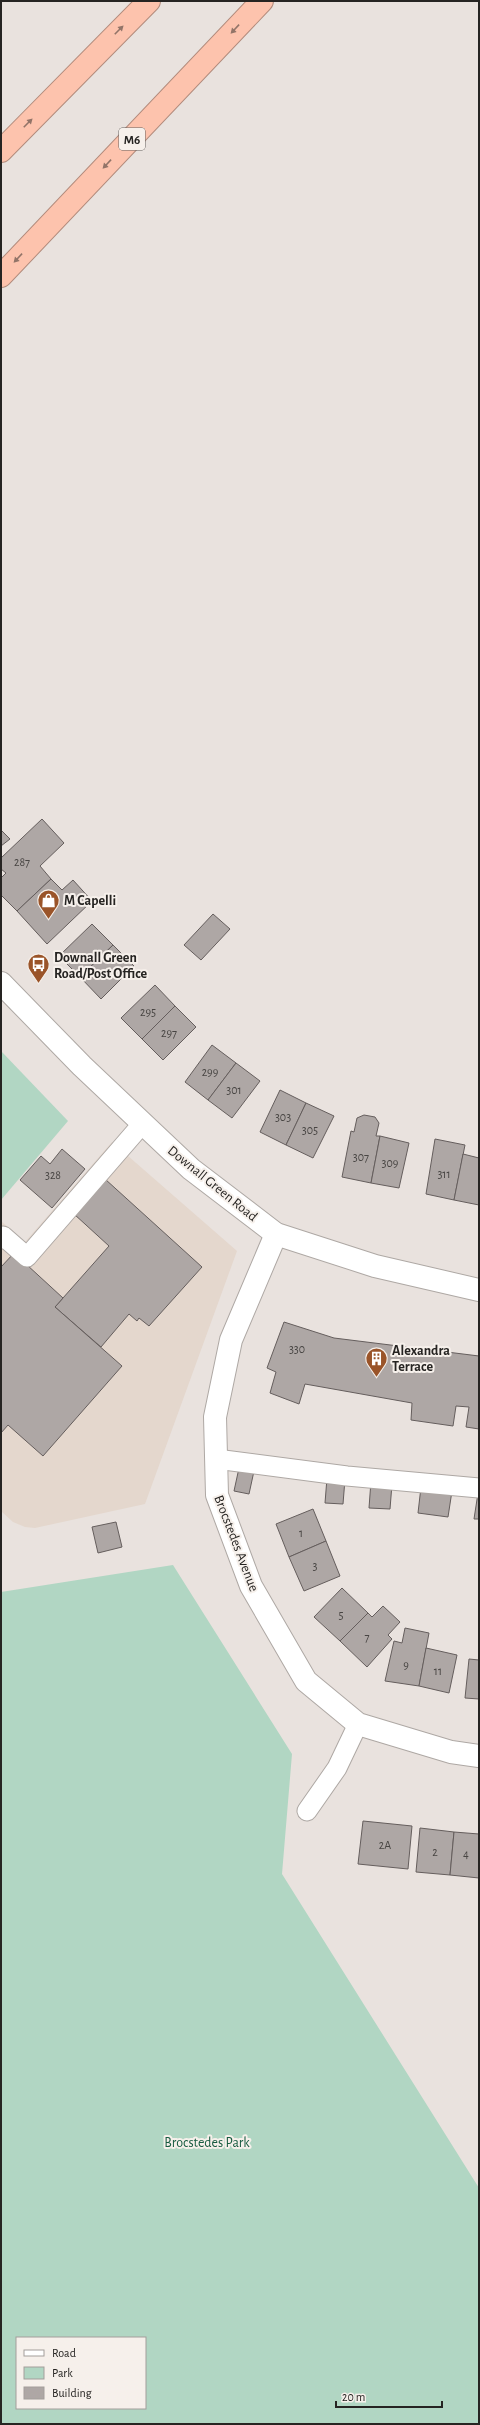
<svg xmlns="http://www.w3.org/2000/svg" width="480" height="2425" viewBox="0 0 480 2425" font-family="'Alegreya Sans',sans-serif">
	<rect width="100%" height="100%" fill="#e9e2de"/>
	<path fill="#e4d7cd" d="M112 1142 237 1251 145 1504 35 1528 25 1527 13 1522 1 1511V1221L25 1242Z"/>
	<g fill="#b1d6c3" fill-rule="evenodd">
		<path d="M1 1051 68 1121 1 1200Z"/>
		<path d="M173 1565 292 1754 282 1874 479 2188V2424H1V1592ZM17 2338H145V2408H17Z"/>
	</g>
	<g fill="#aea7a5" stroke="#655e5d">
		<path d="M42 819 64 843 40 866 51 879 17 911 1 895V878L6 873 1 869V858Z"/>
		<path d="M1 830 10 839 1 846Z"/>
		<path d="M51 879 62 890 73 880 92 901 47 944 17 911Z"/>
		<path d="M213 914 230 929 201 960 184 945Z"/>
		<path d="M92 924 113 945 80 977 59 956Z"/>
		<path d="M113 945 134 966 101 999 80 977Z"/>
		<path d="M155 985 175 1006 142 1039 121 1018Z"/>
		<path d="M175 1006 196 1027 163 1060 142 1039Z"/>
		<path d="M212 1045 236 1063 208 1100 185 1082Z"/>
		<path d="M236 1063 260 1081 232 1118 208 1100Z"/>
		<path d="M280 1090 306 1103 286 1145 260 1132Z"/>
		<path d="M306 1103 334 1116 313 1158 286 1145Z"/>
		<path d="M364 1115 375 1117 379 1123 376 1136H380L371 1183 342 1177 351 1131 354 1132 357 1118Z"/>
		<path d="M380 1136 409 1143 399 1188 371 1183Z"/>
		<path d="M435 1139 465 1145 454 1200 426 1194Z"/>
		<path d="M62 1149 85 1169 52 1208 20 1180 41 1156 50 1164Z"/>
		<path d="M463 1154 479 1158V1205L454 1200Z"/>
		<path d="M105 1179 202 1267 149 1326 139 1318 137 1321 129 1314 101 1347 55 1307 109 1246 74 1214Z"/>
		<path d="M14 1253 63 1298 55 1307 122 1366 43 1456 8 1425 1 1433V1267Z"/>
		<path d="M284 1322 334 1338 479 1356V1429L466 1427 469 1407 456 1406 453 1426 411 1420 412 1403 305 1384 299 1404 270 1393 276 1372 267 1368Z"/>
		<path d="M239 1468 254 1471 249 1494 234 1491Z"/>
		<path d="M327 1478 345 1479 343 1504 325 1503Z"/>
		<path d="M371 1481 392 1484 390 1509 369 1508Z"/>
		<path d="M421 1487 452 1491 448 1517 418 1513Z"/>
		<path d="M478 1493 479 1494V1519H474Z"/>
		<path d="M313 1509 326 1541 289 1557 276 1524Z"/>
		<path d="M116 1522 122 1547 98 1553 92 1527Z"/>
		<path d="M326 1541 340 1576 304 1591 289 1557Z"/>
		<path d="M342 1588 368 1613 340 1641 314 1617Z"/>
		<path d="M383 1606 400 1622 388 1635 392 1639 367 1667 340 1641 368 1613 372 1617Z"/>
		<path d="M405 1628 429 1633 419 1686 385 1681 394 1641 402 1643Z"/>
		<path d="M426 1648 457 1655 449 1693 419 1686Z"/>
		<path d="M469 1659 479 1660V1699L465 1698Z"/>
		<path d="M363 1821 412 1826 408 1869 358 1864Z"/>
		<path d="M420 1828 454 1832 450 1875 416 1872Z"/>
		<path d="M454 1832 479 1834V1878L450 1875Z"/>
	</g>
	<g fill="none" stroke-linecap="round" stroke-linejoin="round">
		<defs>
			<g id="service">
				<path d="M1 1239 3 1236 27 1257 143 1123"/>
				<path d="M216 1459 347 1476 479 1488"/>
				<path d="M307 1811 337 1768 358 1724"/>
			</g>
			<path id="minor" d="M276 1234 231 1340 215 1417 217 1495 251 1586 306 1681 358 1724 451 1752 479 1756"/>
			<path id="secondary" d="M1 983 82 1066 191 1169 276 1234 375 1266 479 1290"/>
			<g id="motorway">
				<path d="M1 151 149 1"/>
				<path d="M1 276 262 1"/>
			</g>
		</defs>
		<use href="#service" stroke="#aea8a4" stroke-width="21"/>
		<use href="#minor" stroke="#aea8a4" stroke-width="24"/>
		<use href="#secondary" stroke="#aea8a4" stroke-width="24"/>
		<use href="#motorway" stroke="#b28b7c" stroke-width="24"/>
		<use href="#service" stroke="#fff" stroke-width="19"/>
		<use href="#minor" stroke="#fff" stroke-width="22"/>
		<use href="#secondary" stroke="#fff" stroke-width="22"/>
		<use href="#motorway" stroke="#fdc3ad" stroke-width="22"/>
	</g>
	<defs><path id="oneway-solid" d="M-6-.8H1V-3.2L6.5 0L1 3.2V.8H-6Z"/></defs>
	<g fill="#927468">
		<use href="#oneway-solid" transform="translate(235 29) rotate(133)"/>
		<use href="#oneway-solid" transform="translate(119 30) rotate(-45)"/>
		<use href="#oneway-solid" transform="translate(28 123) rotate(-45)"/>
		<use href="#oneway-solid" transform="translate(107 164) rotate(133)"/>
		<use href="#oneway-solid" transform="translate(18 258) rotate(133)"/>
	</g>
	<defs>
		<symbol id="shop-pin" viewBox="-11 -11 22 30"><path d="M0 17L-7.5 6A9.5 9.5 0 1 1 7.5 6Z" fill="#9a5429" stroke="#f6f0eb"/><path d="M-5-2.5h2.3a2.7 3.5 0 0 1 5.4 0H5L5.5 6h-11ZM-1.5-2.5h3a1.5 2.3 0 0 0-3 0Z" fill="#fff"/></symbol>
		<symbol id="bus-pin" viewBox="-11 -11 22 30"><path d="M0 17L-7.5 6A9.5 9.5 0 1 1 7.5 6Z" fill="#9a5429" stroke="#f6f0eb"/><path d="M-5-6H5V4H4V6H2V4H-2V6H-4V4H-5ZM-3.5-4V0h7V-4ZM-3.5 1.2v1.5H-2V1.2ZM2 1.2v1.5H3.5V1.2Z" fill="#fff"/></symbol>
		<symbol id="building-pin" viewBox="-11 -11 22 30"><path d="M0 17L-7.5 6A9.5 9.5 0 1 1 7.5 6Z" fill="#9a5429" stroke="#f6f0eb"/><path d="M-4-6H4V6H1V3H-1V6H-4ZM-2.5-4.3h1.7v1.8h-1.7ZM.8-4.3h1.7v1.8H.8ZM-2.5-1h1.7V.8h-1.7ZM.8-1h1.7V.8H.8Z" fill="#fff"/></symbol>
	</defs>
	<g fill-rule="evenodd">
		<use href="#shop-pin" x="36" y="888" width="25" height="34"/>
		<use href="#bus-pin" x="26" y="952" width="25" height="34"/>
		<use href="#building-pin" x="364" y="1346" width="25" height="34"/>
	</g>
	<g text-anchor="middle" stroke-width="4" stroke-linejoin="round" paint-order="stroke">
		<g font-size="12" fill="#484543">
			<text x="22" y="866">287</text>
			<text x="148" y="1016">295</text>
			<text x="169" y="1037">297</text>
			<text x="210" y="1076">299</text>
			<text x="234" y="1094">301</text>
			<text x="283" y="1121">303</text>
			<text x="310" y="1134">305</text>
			<text x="361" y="1161">307</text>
			<text x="390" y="1167">309</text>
			<text x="444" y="1178">311</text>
			<text x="53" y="1179">328</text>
			<text x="297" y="1353">330</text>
			<text x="301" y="1537">1</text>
			<text x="315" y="1570">3</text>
			<text x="341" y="1619">5</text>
			<text x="367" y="1641">7</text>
			<text x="406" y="1669">9</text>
			<text x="438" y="1675">11</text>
			<text x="385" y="1849">2A</text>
			<text x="435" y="1856">2</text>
			<text x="466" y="1858">4</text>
		</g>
		<rect fill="#f6f0eb" stroke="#64615e" stroke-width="1" x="119" y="128" width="26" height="22" rx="3"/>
		<g font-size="13" font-weight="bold" fill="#262422">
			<text x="132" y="144">M6</text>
		</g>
		<g font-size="14" font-weight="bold" fill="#262422" stroke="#f6f0eb" text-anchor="start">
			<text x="64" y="905">M Capelli</text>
			<text x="54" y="962">Downall Green<tspan x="54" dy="16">Road/Post Office</tspan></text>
			<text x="392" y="1355">Alexandra<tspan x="392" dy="16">Terrace</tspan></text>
		</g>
		<g font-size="14" fill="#262422" stroke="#f6f0eb">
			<text transform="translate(213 1183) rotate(39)" y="5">Downall Green Road</text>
			<text transform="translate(237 1543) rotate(69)" y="5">Brocstedes Avenue</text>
		</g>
		<g font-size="14" fill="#175b40" stroke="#f6f0eb">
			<text x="207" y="2147">Brocstedes Park</text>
		</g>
	</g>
	<rect width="480" height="2425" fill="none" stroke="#262422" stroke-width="4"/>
	<rect x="16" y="2337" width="130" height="72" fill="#f6f0eb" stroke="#a39e9b"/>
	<rect x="24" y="2350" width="20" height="6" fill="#ffffff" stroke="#a39e9b"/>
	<text x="52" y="2357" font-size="12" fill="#262422">Road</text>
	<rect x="24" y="2367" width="20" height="12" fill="#b1d6c3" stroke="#a39e9b"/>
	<text x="52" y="2377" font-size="12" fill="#262422">Park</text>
	<rect x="24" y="2387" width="20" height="12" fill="#aea7a5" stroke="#a39e9b"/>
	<text x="52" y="2397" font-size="12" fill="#262422">Building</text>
	<path d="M336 2401v6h106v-6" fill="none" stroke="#262422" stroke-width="2"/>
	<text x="342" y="2401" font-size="12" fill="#262422" stroke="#f6f0eb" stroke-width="3" paint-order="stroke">20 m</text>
</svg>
